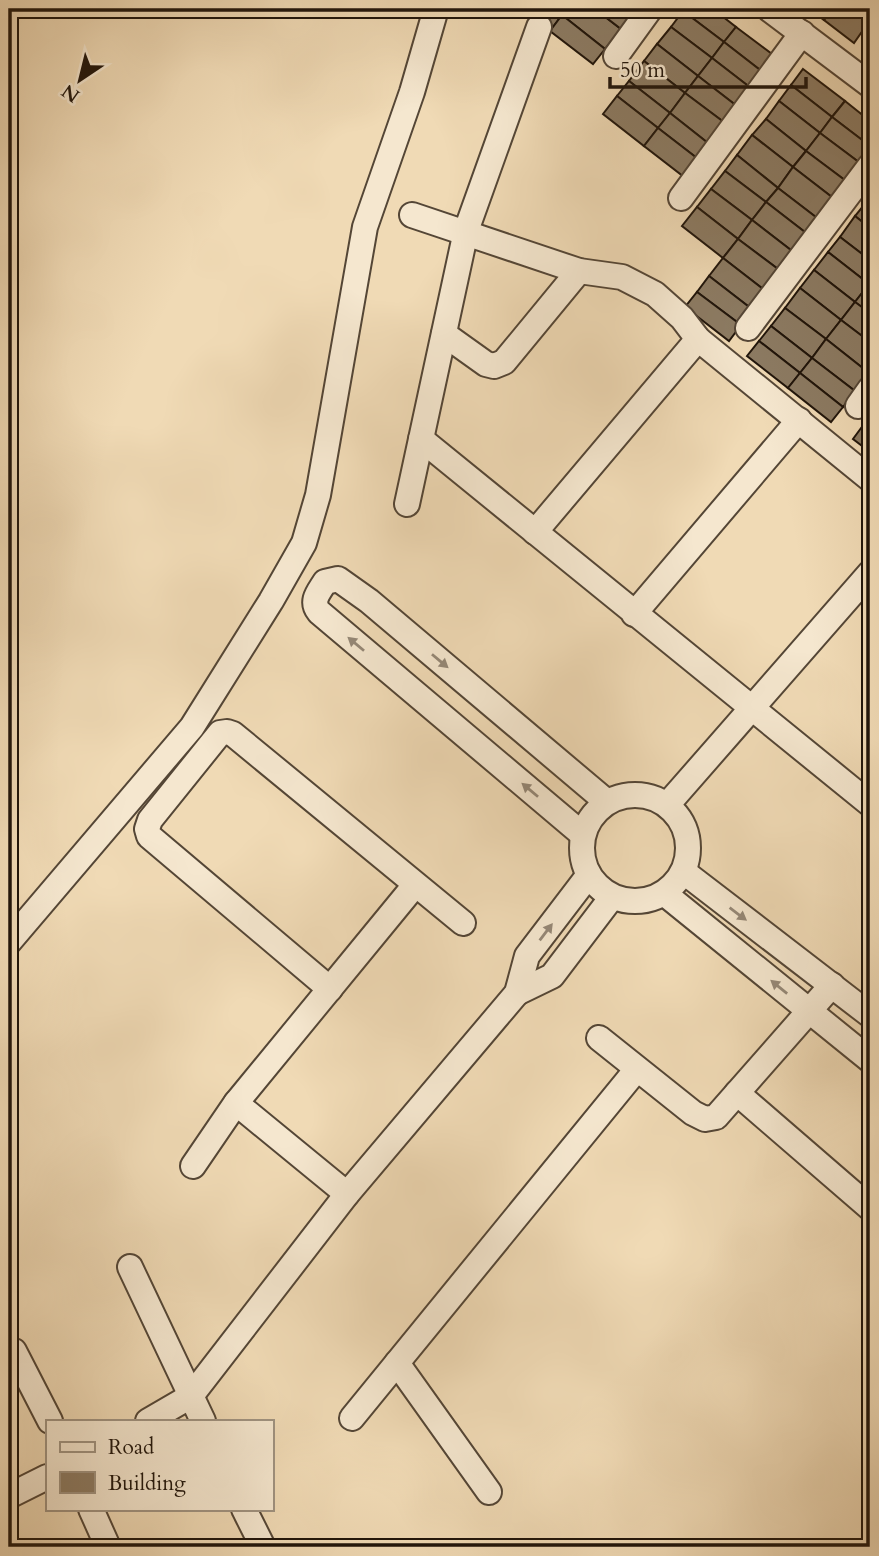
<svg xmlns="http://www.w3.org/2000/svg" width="879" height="1556" viewBox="0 0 879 1556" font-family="Cardo,serif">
	<rect width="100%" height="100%" fill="#f0dab5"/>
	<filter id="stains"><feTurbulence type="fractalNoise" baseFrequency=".00286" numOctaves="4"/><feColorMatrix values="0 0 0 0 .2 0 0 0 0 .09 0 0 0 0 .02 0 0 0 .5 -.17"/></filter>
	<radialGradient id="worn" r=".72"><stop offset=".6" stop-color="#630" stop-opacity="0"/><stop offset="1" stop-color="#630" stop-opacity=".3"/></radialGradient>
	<g fill="#8c7b63" stroke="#20150b" stroke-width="2">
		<path d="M521 9H553L562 15 550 31Z"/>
		<path d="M567 9H595L621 29 605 49 562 15Z"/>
		<path d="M595 9H629L634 13 621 29Z"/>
		<path d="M685 9H713L736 27 724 42 683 11Z"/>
		<path d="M808 9H833L824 20Z"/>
		<path d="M833 9H870V20L854 43 824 20Z"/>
		<path d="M683 11 724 42 712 58 671 27Z"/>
		<path d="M562 15 605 49 593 64 550 31Z"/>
		<path d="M671 27 712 58 698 76 657 44Z"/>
		<path d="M736 27 780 60 768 76 724 42Z"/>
		<path d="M724 42 768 76 756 92 712 58Z"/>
		<path d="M657 44 698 76 685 93 644 61Z"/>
		<path d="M712 58 756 92 742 110 698 76Z"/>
		<path d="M644 61 685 93 670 113 629 81Z"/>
		<path d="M803 69 845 101 832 117 791 85Z"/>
		<path d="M698 76 742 110 729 126 685 93Z"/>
		<path d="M629 81 670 113 658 128 617 96Z"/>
		<path d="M791 85 832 117 820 133 779 101Z"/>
		<path d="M685 93 729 126 713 147 670 113Z"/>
		<path d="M617 96 658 128 644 146 603 114Z"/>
		<path d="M779 101 820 133 806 151 766 119Z"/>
		<path d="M845 101 870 121V146L832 117Z"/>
		<path d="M670 113 713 147 702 162 658 128Z"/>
		<path d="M832 117 870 146V158L864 166 820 133Z"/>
		<path d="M766 119 806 151 793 167 752 135Z"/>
		<path d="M658 128 702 162 688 180 644 146Z"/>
		<path d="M820 133 864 166 850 184 806 151Z"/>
		<path d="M752 135 793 167 778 188 737 155Z"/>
		<path d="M806 151 850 184 837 201 793 167Z"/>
		<path d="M737 155 778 188 766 202 725 171Z"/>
		<path d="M793 167 837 201 821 221 778 188Z"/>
		<path d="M725 171 766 202 752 220 711 189Z"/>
		<path d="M778 188 821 221 810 236 766 202Z"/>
		<path d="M711 189 752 220 738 239 697 207Z"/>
		<path d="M868 200 870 202V228L855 216Z"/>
		<path d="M766 202 810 236 796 254 752 220Z"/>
		<path d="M697 207 738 239 723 258 682 226Z"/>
		<path d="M855 216 870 228V260L840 237Z"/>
		<path d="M752 220 796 254 782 272 738 239Z"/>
		<path d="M840 237 870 260 869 284 828 252Z"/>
		<path d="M738 239 782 272 767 292 723 258Z"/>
		<path d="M828 252 869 284 855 302 814 270Z"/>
		<path d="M723 258 767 292 753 310 709 276Z"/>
		<path d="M814 270 855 302 841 320 800 288Z"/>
		<path d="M709 276 753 310 741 325 697 292Z"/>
		<path d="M869 284 870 285V313L855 302Z"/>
		<path d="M800 288 841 320 826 339 785 308Z"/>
		<path d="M697 292 741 325 729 341 685 307Z"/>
		<path d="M855 302 870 313V342L841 320Z"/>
		<path d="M785 308 826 339 812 358 771 326Z"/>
		<path d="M841 320 870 342 869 373 826 339Z"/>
		<path d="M771 326 812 358 800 373 759 341Z"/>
		<path d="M826 339 869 373 855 391 812 358Z"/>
		<path d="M759 341 800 373 788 388 747 356Z"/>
		<path d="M812 358 855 391 843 407 800 373Z"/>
		<path d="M800 373 843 407 831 422 788 388Z"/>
		<path d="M864 424 870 428V452L853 439Z"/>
	</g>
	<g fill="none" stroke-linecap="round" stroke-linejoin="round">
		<defs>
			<g id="street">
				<path d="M769 9 870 85"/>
				<path d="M616 56 650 9"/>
				<path d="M681 198 802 33"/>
				<path d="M412 215 579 271 622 277 655 294 682 318 698 339 870 479"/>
				<path d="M748 328 870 166"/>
				<path d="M444 334 486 364 494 366 504 362 579 271"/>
				<path d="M858 406 870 389"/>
				<path d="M421 439 870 804"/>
				<path d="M407 504 466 231 539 27"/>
				<path d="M535 532 698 339"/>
				<path d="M634 614 799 420"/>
				<circle cx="635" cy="848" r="53"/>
				<path d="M667 805 870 573"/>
				<path d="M582 834 319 612C310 601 319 592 325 582L338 579 369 601 607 802"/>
				<path d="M684 872 870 1015"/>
				<path d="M665 894 870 1060"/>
				<path d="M9 942 192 727 271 601 304 543 318 495 365 227 412 92 436 9"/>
				<path d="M330 989 149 836 147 829 150 820 220 733 227 732 233 734 463 923"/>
				<path d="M517 993 552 976 612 897"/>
				<path d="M599 1038 693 1113 705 1119 716 1117 832 985"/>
				<path d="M737 1093 870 1208"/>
				<path d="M236 1103 347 1194"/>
				<path d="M193 1166 236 1103 415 885"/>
				<path d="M130 1267 203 1421"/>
				<path d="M14 1351 50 1421"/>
				<path d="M397 1363 489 1492"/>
				<path d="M352 1418 637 1069"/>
				<path d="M148 1421 191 1396 347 1194 517 993 527 956 588 876"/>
				<path d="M9 1496 47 1477"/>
				<path d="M91 1509 108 1547"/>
				<path d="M244 1509 263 1547"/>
			</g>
		</defs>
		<use href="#street" stroke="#544636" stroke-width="28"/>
		<use href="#street" stroke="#f5e7cf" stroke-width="24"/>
	</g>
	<defs><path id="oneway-solid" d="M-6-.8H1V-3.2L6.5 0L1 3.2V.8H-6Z" transform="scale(1.75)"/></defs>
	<g fill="#958877">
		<use href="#oneway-solid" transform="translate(356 644) rotate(-140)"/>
		<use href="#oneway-solid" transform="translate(440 661) rotate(40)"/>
		<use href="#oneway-solid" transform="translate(530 790) rotate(-140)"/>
		<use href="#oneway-solid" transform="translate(738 914) rotate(37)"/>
		<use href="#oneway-solid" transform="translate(546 932) rotate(-53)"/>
		<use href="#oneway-solid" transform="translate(779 987) rotate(-141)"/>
	</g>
	<rect width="879" height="1556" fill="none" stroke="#f0dab5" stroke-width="35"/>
	<rect x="10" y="10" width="858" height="1535" fill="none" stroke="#20150b" stroke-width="3.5"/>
	<rect x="18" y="18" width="844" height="1521" fill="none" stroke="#20150b" stroke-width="2"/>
	<rect x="46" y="1420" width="228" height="91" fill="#f5e7cf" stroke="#a09381" stroke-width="2"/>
	<rect x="60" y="1442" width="35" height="10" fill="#f5e7cf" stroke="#a09381" stroke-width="2"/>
	<text x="108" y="1454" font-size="21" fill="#20150b">Road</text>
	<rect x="60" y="1472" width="35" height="21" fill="#8c7b63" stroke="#a09381" stroke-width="2"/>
	<text x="108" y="1490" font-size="21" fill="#20150b">Building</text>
	<g transform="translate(80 80) rotate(215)" stroke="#f5e7cf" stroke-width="5" paint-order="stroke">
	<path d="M0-5L12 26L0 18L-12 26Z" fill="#20150b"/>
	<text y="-10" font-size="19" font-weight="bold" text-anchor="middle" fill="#20150b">N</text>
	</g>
	<path d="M610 77v10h196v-10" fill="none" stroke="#20150b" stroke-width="3.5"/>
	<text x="620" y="77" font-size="21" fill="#20150b" stroke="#f5e7cf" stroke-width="5" paint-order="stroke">50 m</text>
	<rect width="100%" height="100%" filter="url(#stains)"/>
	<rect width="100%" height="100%" fill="url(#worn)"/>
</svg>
